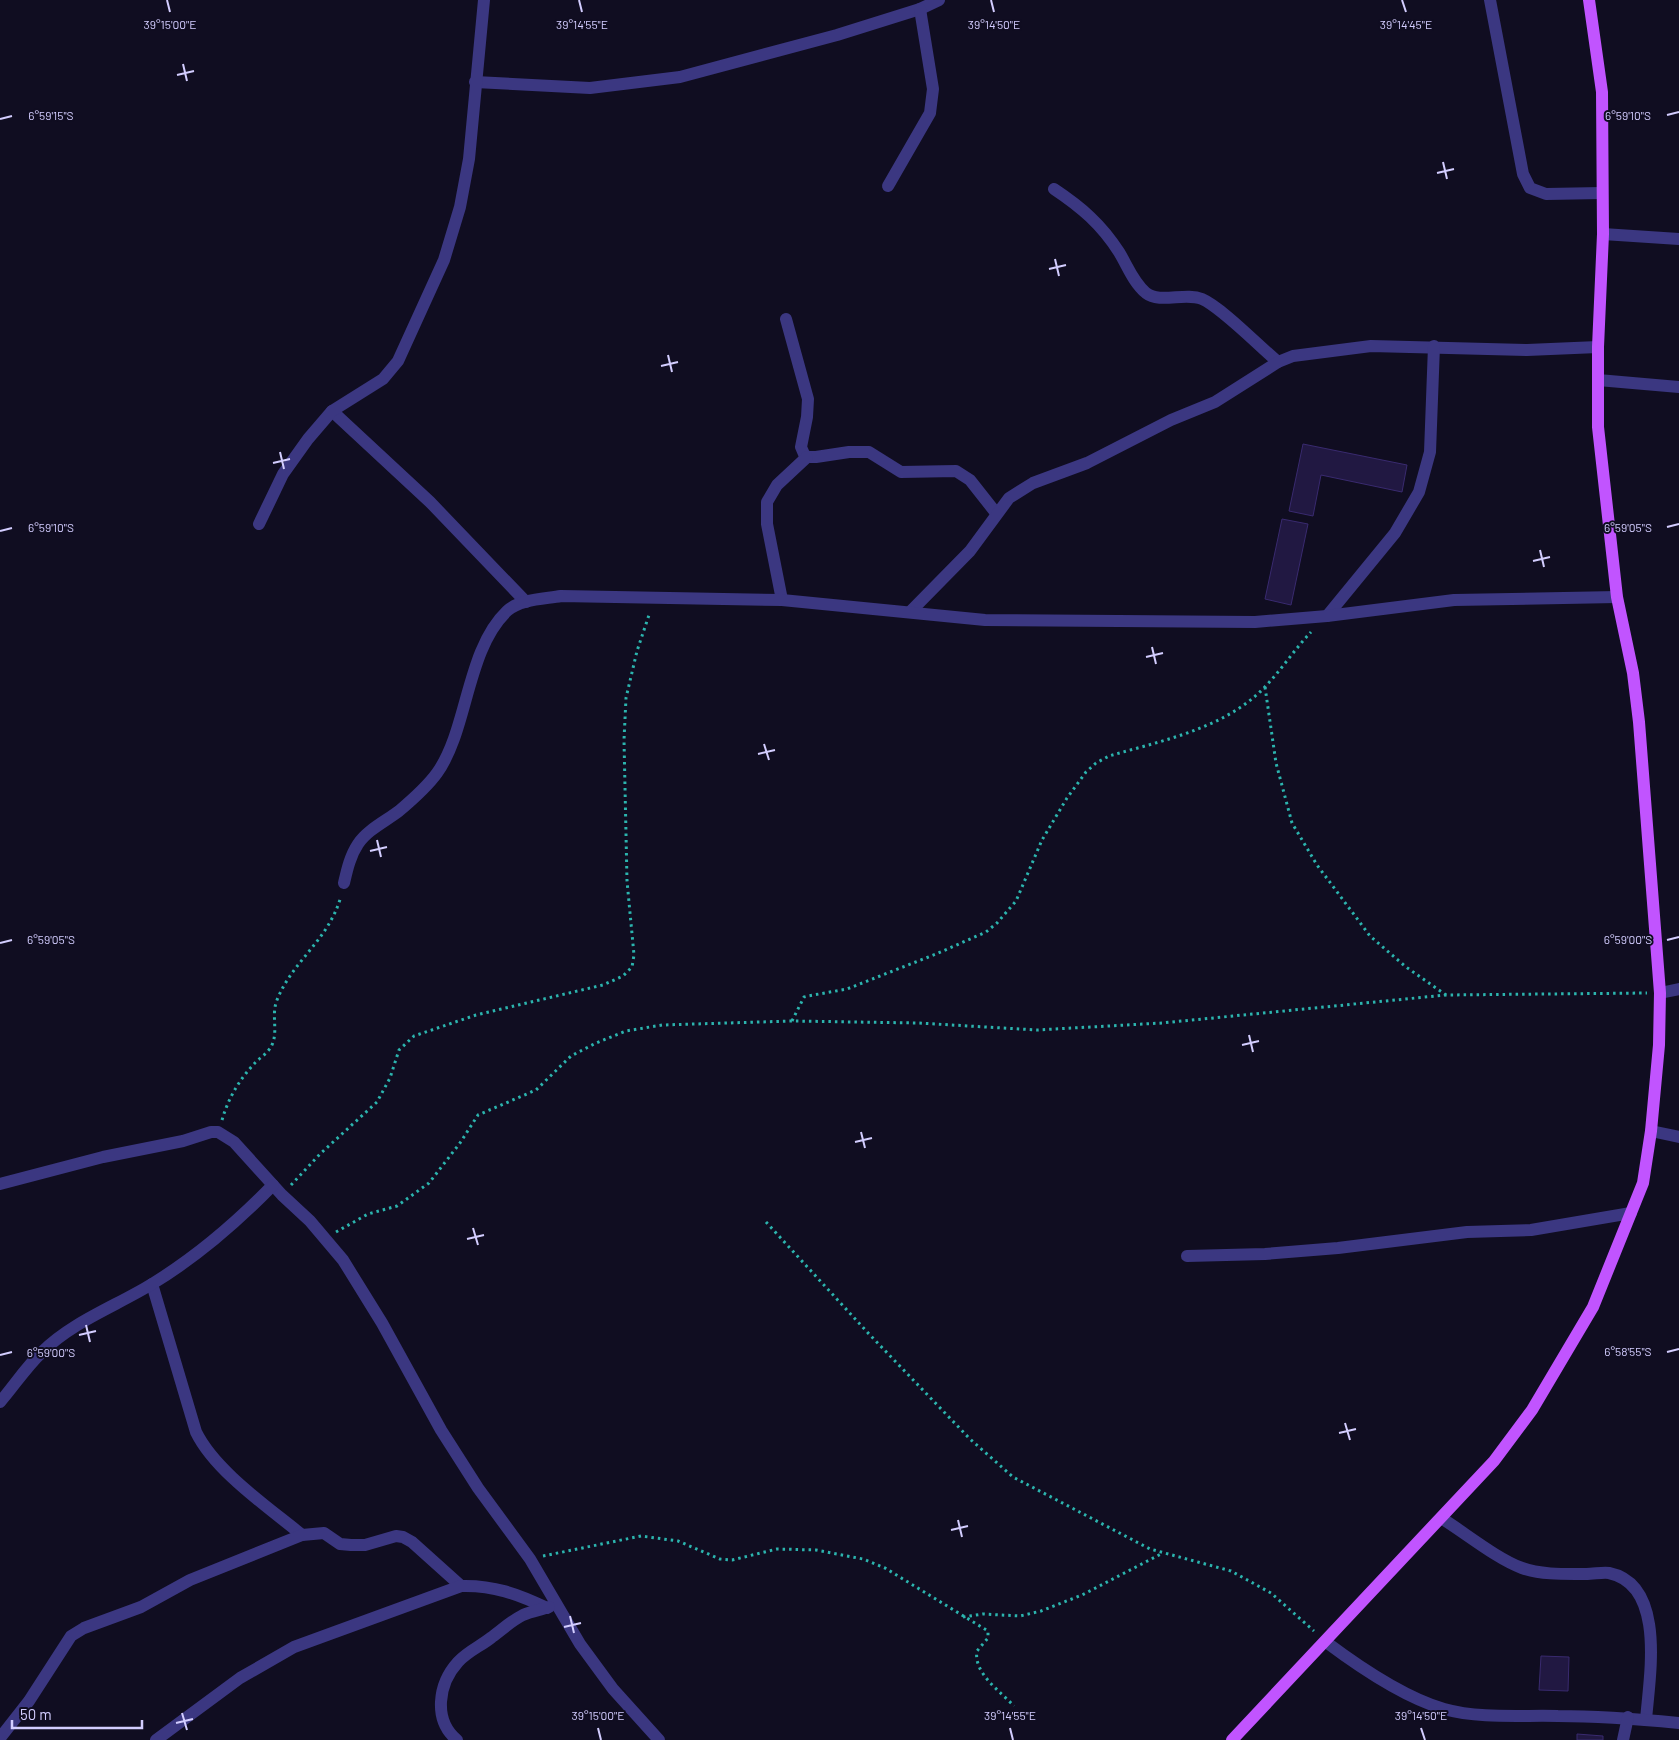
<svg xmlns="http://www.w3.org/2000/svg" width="1679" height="1740" viewBox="0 0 1679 1740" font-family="Barlow,sans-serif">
	<rect width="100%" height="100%" fill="#100d21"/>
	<g fill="#211842" stroke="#392a6f">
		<path d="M1303 444 1407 465 1402 492 1321 475 1313 516 1289 511Z"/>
		<path d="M1282 519 1308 524 1291 605 1265 599Z"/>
		<path d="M1541 1656 1569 1657 1568 1691 1539 1690Z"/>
		<path d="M1577 1734 1603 1736V1740H1577Z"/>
	</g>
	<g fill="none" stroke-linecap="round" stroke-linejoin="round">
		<g stroke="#2cb4ae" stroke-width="3" stroke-dasharray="2.5 4" stroke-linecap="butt">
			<path d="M1265 687 1276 763 1292 823 1317 865 1370 936 1406 967 1446 995"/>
			<path d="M792 1021 804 997 808 996 847 989 936 954 986 932 997 923 1016 901 1042 840 1067 798 1086 772 1096 763 1109 756C1157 742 1213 731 1253 698 1275 680 1291 653 1311 632"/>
			<path d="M222 1120C228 1099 239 1080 254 1064 258 1059 264 1056 268 1051 281 1036 270 1017 277 1000 293 960 329 940 341 896"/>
			<path d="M291 1185 320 1154 377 1102 390 1078 399 1050 414 1036 476 1015 603 985 623 976 632 967 634 955 627 881 624 740 626 698 637 651 650 612"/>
			<path d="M766 1222 869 1334 970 1439 1013 1477 1150 1549 1231 1571 1271 1593 1314 1631"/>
			<path d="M336 1232 368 1214 397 1206 429 1183 460 1143 478 1115 536 1090 571 1056 596 1043 626 1031 662 1025 792 1021 918 1023 1037 1030 1162 1023 1446 995 1647 993"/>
			<path d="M543 1556 641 1536 678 1541 720 1559 732 1560 777 1549 816 1550 863 1559 885 1568 988 1631V1638L977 1651C973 1673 1001 1692 1014 1706"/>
			<path d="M963 1617 983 1614 1020 1616 1041 1611 1082 1595 1161 1554"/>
		</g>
		<g stroke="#3b3781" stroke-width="12">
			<path d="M1490 0 1523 174 1530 188 1546 194 1602 193"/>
			<path d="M475 82 590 88 680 77 837 35 920 9 939 0"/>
			<path d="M888 186 930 113 933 89 920 9"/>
			<path d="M1054 189C1081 207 1101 224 1119 252 1127 265 1133 282 1146 293 1160 304 1185 292 1202 299 1221 307 1260 347 1278 362"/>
			<path d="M1603 234 1679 239"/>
			<path d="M786 319 808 399 807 417 801 447 804 454 807 457H816L849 452H869L901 472 956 471 970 480 996 513"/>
			<path d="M1598 380 1679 387"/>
			<path d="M332 411 430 502 526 602"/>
			<path d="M259 524 283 474 308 439 332 411 383 379 398 361 444 260 460 207 469 159 484 0"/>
			<path d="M782 600 767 524V502L777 485 807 457"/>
			<path d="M910 612 970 551 1009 498 1033 483 1087 463 1171 420 1215 402 1278 362 1293 356 1371 346 1527 350 1598 347"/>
			<path d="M1327 616 1395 533 1419 492 1430 452 1434 346"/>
			<path d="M344 883C347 870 350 856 358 844 367 830 386 821 399 811 412 800 427 787 437 773 468 730 466 650 507 611 520 599 545 599 561 596L782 600 985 620 1255 622 1327 616 1454 600 1617 597"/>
			<path d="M1660 993 1679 989"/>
			<path d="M1651 1131 1679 1137"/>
			<path d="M0 1184 103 1157 183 1141 211 1132H218L234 1142 282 1195 310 1221 343 1260 382 1323 441 1430 478 1488 530 1559 580 1644 613 1689 659 1740"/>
			<path d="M1187 1256 1265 1254 1338 1248 1467 1232 1531 1230 1631 1213"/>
			<path d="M152 1284 196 1432C215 1471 268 1507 302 1535"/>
			<path d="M0 1402C14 1386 26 1367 42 1352 72 1322 116 1306 152 1284 198 1256 236 1223 273 1185"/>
			<path d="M1441 1518C1464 1532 1497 1559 1522 1568 1541 1575 1567 1574 1586 1574 1594 1574 1603 1572 1609 1573 1667 1585 1649 1679 1646 1720"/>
			<path d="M1326 1642C1358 1666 1406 1698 1444 1709 1480 1719 1522 1715 1558 1716 1599 1716 1638 1719 1679 1723"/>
			<path d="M0 1738 29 1701 71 1636 84 1628 141 1607 190 1580 302 1535 324 1533 340 1544 351 1545H365L396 1536 403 1537 412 1542 461 1586"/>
			<path d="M156 1740 240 1678 294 1647 461 1586C493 1585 518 1594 547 1608"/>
			<path d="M457 1740C433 1720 438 1684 458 1662 468 1651 481 1646 492 1637 503 1629 511 1621 523 1615 532 1611 541 1610 549 1607"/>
			<path d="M1623 1740 1628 1717"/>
		</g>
		<path stroke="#c154ff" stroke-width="12" d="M1232 1740 1494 1461 1532 1410 1593 1307 1643 1183 1651 1131 1659 1045 1660 993 1639 722 1633 673 1617 597 1598 427V347L1603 234 1602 92 1589 0"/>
	</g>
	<path fill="none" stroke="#d3cdff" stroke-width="2" d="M167 0 170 12M579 0 582 12M991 0 994 12M1402 0 1406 12M183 64 187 81M177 75 194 71M1667 115 1679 112M0 119 12 116M1443 162 1447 179M1437 173 1454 169M1055 259 1059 276M1049 269 1066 265M668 355 672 372M661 366 678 362M280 452 284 469M273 463 290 459M1667 527 1679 524M0 531 12 528M1540 550 1544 567M1533 561 1550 557M1152 647 1156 664M1146 657 1163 653M764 744 769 760M758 754 775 750M377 840 381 857M370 851 387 847M1667 940 1679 937M0 943 12 940M1249 1035 1253 1052M1242 1045 1259 1041M861 1132 865 1148M855 1142 872 1138M473 1228 478 1245M467 1239 484 1235M86 1325 90 1342M79 1335 96 1331M1667 1352 1679 1349M0 1355 12 1352M1345 1423 1350 1440M1339 1433 1356 1429M958 1520 962 1537M951 1530 968 1526M570 1616 574 1633M564 1627 581 1623M182 1713 187 1730M176 1723 193 1719M598 1728 601 1740M1010 1728 1013 1740M1421 1728 1425 1740"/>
	<g font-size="12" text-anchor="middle" fill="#d3cdff" stroke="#100d21" stroke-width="4" stroke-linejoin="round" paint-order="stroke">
		<text x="170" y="29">39°15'00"E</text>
		<text x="582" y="29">39°14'55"E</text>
		<text x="994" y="29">39°14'50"E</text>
		<text x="1406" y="29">39°14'45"E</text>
		<text x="1628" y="120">6°59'10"S</text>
		<text x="51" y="120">6°59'15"S</text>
		<text x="1628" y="532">6°59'05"S</text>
		<text x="51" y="532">6°59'10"S</text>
		<text x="1628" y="944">6°59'00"S</text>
		<text x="51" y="944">6°59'05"S</text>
		<text x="1628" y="1356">6°58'55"S</text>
		<text x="51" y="1357">6°59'00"S</text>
		<text x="598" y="1720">39°15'00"E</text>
		<text x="1010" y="1720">39°14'55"E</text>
		<text x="1421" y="1720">39°14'50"E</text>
	</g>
	<path d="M12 1720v8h130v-8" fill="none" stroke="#d3cdff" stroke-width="2.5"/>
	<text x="20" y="1720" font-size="15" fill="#d3cdff" stroke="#100d21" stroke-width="4" paint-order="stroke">50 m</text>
</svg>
